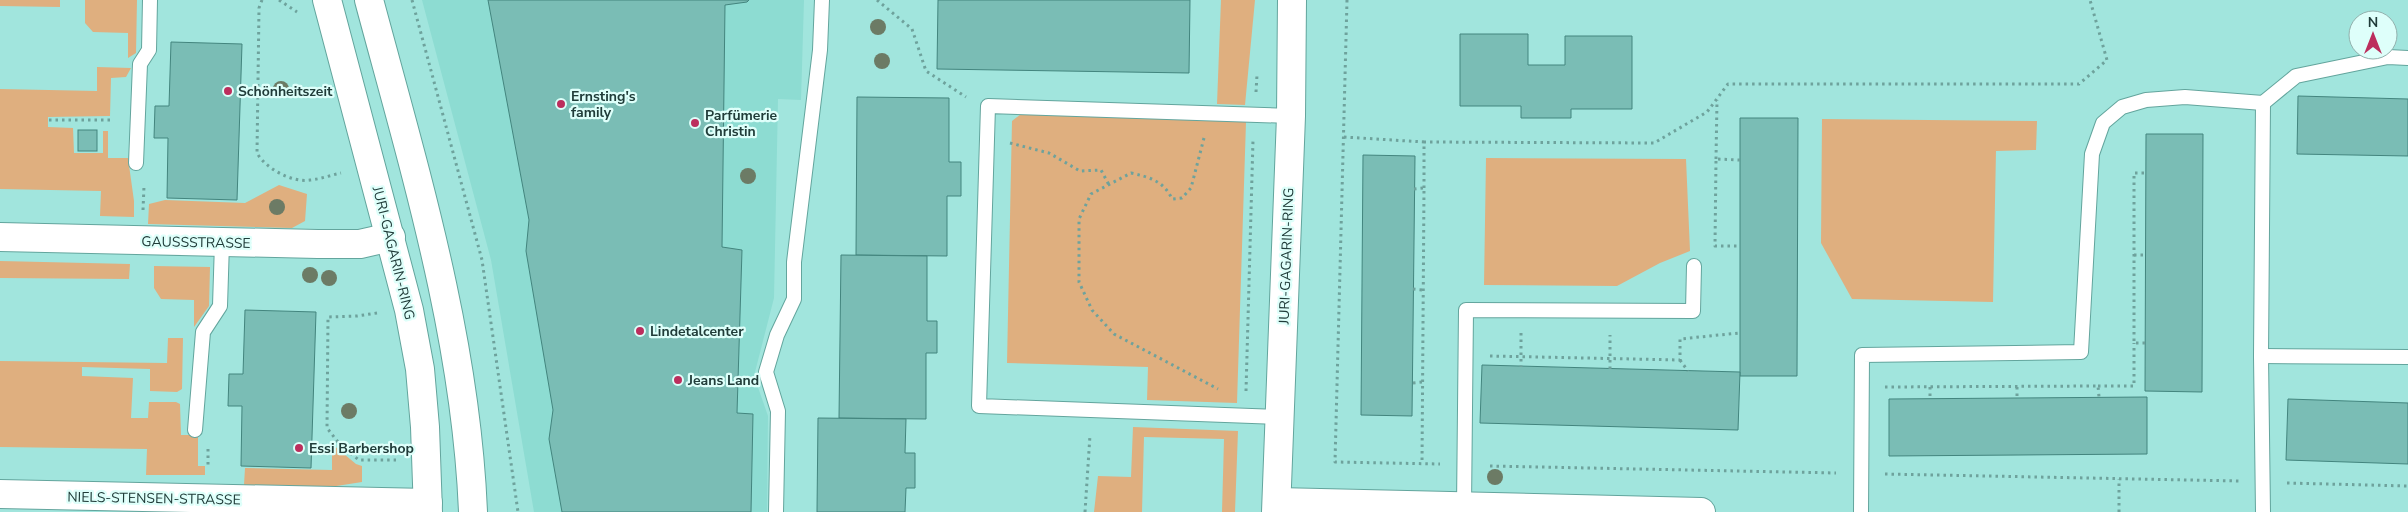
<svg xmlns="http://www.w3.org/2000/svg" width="2408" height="512" viewBox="0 0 2408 512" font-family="'Nunito Sans',sans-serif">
	<rect width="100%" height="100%" fill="#a1e5dd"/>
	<path fill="#8ddcd2" d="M422 0H804L801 100 778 99 774 298 754 376 768 416 767 512H534L491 260Z"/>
	<g fill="#dfaf7f">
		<path d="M0 0H60V7L0 6Z"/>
		<path d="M85 0H137L136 53 128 58V33L93 32 85 23Z"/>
		<path d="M1221 0H1255L1245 105 1217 104Z"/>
		<path d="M97 67 131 68 126 77 111 78 110 116 48 117V127L73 128 74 153H103V131H108V158H128L134 201V217L100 216 101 191 0 189V89L97 91Z"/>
		<path d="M1021 114 1246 122 1237 403 1147 400 1148 367 1007 363 1012 121Z"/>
		<path d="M1822 119 2037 121 2036 150 1996 151 1993 302 1852 299 1821 243Z"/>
		<path d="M1486 158 1686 159 1690 251 1660 263 1617 286 1484 285Z"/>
		<path d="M279 185 307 194 305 221 292 228 148 224 149 204 165 200 245 203Z"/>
		<path d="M0 261 130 264 129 279 0 278Z"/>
		<path d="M154 266 210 267 209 306 194 327V300L161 299 154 288Z"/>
		<path d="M168 338H183L182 389 177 392 150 391V369L82 367V376L133 378 131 418H148L149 402H176L180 404 181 435H198V466H205V475H146L147 449 0 447V361L167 363Z"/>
		<path d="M1133 427 1238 431 1235 512H1222L1224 439 1144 437 1142 512H1094L1098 476 1131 477Z"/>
		<path d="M332 444 356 464 362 466V482L330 487 244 485 245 468 332 470Z"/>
	</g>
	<g fill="#7abdb5" stroke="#43857e">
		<path d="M488 0H749L747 2 725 5 722 247 742 250 737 413 753 414 751 512H562L549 439 553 410 526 251 529 220Z"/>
		<path d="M938 0H1190L1189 73 937 69Z"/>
		<path d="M1460 34H1528V65H1565V36H1632V109H1571V118H1521V106H1460Z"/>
		<path d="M171 42 242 44 237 200 167 198 168 138H154L155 106H169Z"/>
		<path d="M2298 96 2408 99V156L2297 154Z"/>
		<path d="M857 97 949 98V162H961V196H947V256L856 255Z"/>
		<path d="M1740 118H1798L1797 376H1740Z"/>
		<rect x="78" y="130" width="19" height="21"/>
		<path d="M2146 134H2203L2202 392 2145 391Z"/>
		<path d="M1363 155 1415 156 1412 416 1361 415Z"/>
		<path d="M841 255 927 256V321H937V353H926V419L839 418Z"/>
		<path d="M245 310 316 312 311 468 241 466 242 406H228L229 374H243Z"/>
		<path d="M1482 365 1740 372 1738 430 1480 423Z"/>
		<path d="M2147 397V454L1889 456V399Z"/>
		<path d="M2288 399 2408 403V464L2286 460Z"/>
		<path d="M818 418 906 419 905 453H915V488H906L905 512H817Z"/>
	</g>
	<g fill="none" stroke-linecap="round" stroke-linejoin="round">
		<defs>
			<g id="service">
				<path d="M136 163 140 64 149 50 150 0"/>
				<path d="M2261 356 2408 357"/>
				<path d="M1280 417 979 406 988 106 1291 116"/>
				<path d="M195 430 203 332 220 306 222 243"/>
				<path d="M1464 507 1466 310 1693 311 1694 266"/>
				<path d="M776 512 778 411 766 372 777 335 794 299V262L820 50 822 0"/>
				<path d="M1861 512 1862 355 2081 352 2092 154 2103 123 2122 107 2146 100 2185 97 2263 103"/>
				<path d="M2263 512 2261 356 2263 103 2296 76 2388 57 2408 58"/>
			</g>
			<g id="minor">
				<path d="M327 0 409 310 420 369 425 427 428 512"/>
				<path d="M369 0C414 168 466 337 473 512"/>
				<path d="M0 237 318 244H360L391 237"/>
				<path d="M0 494 428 503"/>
				<path d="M1277 502 1701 512"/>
				<path d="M1276 512 1291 116 1292 0"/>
			</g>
		</defs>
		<use href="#service" stroke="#63a59d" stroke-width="16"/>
		<use href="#minor" stroke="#63a59d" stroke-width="30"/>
		<g stroke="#6ea29c" stroke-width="3" stroke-dasharray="2.5 4" stroke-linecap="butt">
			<path d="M262 0 259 8 257 153C265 168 292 183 310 180 321 179 331 175 341 173"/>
			<path d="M279 0 297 12"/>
			<path d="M412 0 482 260 518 512"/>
			<path d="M877 0 912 29 926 71 966 97"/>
			<path d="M1347 0 1335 462 1440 464"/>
			<path d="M1256 92 1257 75"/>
			<path d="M49 120H114"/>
			<path d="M1344 137 1424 142"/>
			<path d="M1204 138 1191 188 1182 198 1172 199C1164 181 1149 177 1131 173L1091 194 1079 219V282L1092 310 1114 334 1218 389"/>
			<path d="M1010 143 1049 153 1080 171 1101 170 1109 185"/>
			<path d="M1716 159 1717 100"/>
			<path d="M1740 160 1716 159 1715 246H1740"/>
			<path d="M1424 188V142L1654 143 1707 112 1728 84H2079L2107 60 2090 0"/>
			<path d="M1414 189 1424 188 1422 464"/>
			<path d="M143 210 144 186"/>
			<path d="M2134 255H2145"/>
			<path d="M1413 289 1423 290"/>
			<path d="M377 313 357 316 328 317 327 428 341 446 359 460H396"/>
			<path d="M1521 333V367"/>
			<path d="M2145 343H2134V173H2145"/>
			<path d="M1490 356 1680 360V339L1739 333"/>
			<path d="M1680 360 1688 371"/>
			<path d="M1610 369V335"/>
			<path d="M1413 383 1423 382"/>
			<path d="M2098 386H2134V343"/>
			<path d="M1885 387 2098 386 2099 397"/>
			<path d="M1930 387V399"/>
			<path d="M2017 387V398"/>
			<path d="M1246 391 1253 140"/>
			<path d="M208 449V468"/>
			<path d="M1490 466 1836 473"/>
			<path d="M1885 474 2239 481"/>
			<path d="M2287 483 2408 486"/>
			<path d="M1085 512 1090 435"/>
			<path d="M2119 512V479"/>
		</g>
		<use href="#service" stroke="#fff" stroke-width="14"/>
		<use href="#minor" stroke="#fff" stroke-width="28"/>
	</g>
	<g fill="#6c7b65">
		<circle cx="878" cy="27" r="8"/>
		<circle cx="882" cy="61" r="8"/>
		<circle cx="281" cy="89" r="8"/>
		<circle cx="748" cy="176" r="8"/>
		<circle cx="277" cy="207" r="8"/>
		<circle cx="310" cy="275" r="8"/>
		<circle cx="329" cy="278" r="8"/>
		<circle cx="349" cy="411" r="8"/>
		<circle cx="1495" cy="477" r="8"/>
	</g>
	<g fill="#bc2e5d" stroke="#defffa" stroke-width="2">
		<circle cx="228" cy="91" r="5"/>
		<circle cx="561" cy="104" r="5"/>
		<circle cx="695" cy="123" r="5"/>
		<circle cx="640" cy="331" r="5"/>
		<circle cx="678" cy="380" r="5"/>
		<circle cx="299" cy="448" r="5"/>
	</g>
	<g text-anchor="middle" stroke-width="4.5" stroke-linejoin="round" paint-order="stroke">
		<g font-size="14" font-weight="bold" fill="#203c39" stroke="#defffa" text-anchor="start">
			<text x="238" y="96">Schönheitszeit</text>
			<text x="571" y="101">Ernsting's<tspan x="571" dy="16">family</tspan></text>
			<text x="705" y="120">Parfümerie<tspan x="705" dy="16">Christin</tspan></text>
			<text x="650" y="336">Lindetalcenter</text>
			<text x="688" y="385">Jeans Land</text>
			<text x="309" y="453">Essi Barbershop</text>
		</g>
		<g font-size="14" fill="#203c39" stroke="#defffa">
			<text transform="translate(196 242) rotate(1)" y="5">GAUSSSTRASSE</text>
			<text transform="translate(394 253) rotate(76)" y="5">JURI-GAGARIN-RING</text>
			<text transform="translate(1286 256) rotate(-88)" y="5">JURI-GAGARIN-RING</text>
			<text transform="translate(154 498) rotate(1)" y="5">NIELS-STENSEN-STRASSE</text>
		</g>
	</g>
	<g transform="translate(2373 35)"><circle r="24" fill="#defffa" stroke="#92b1ad"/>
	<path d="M0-4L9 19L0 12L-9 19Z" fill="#bc2e5d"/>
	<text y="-8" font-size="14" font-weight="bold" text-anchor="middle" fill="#203c39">N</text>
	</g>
</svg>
